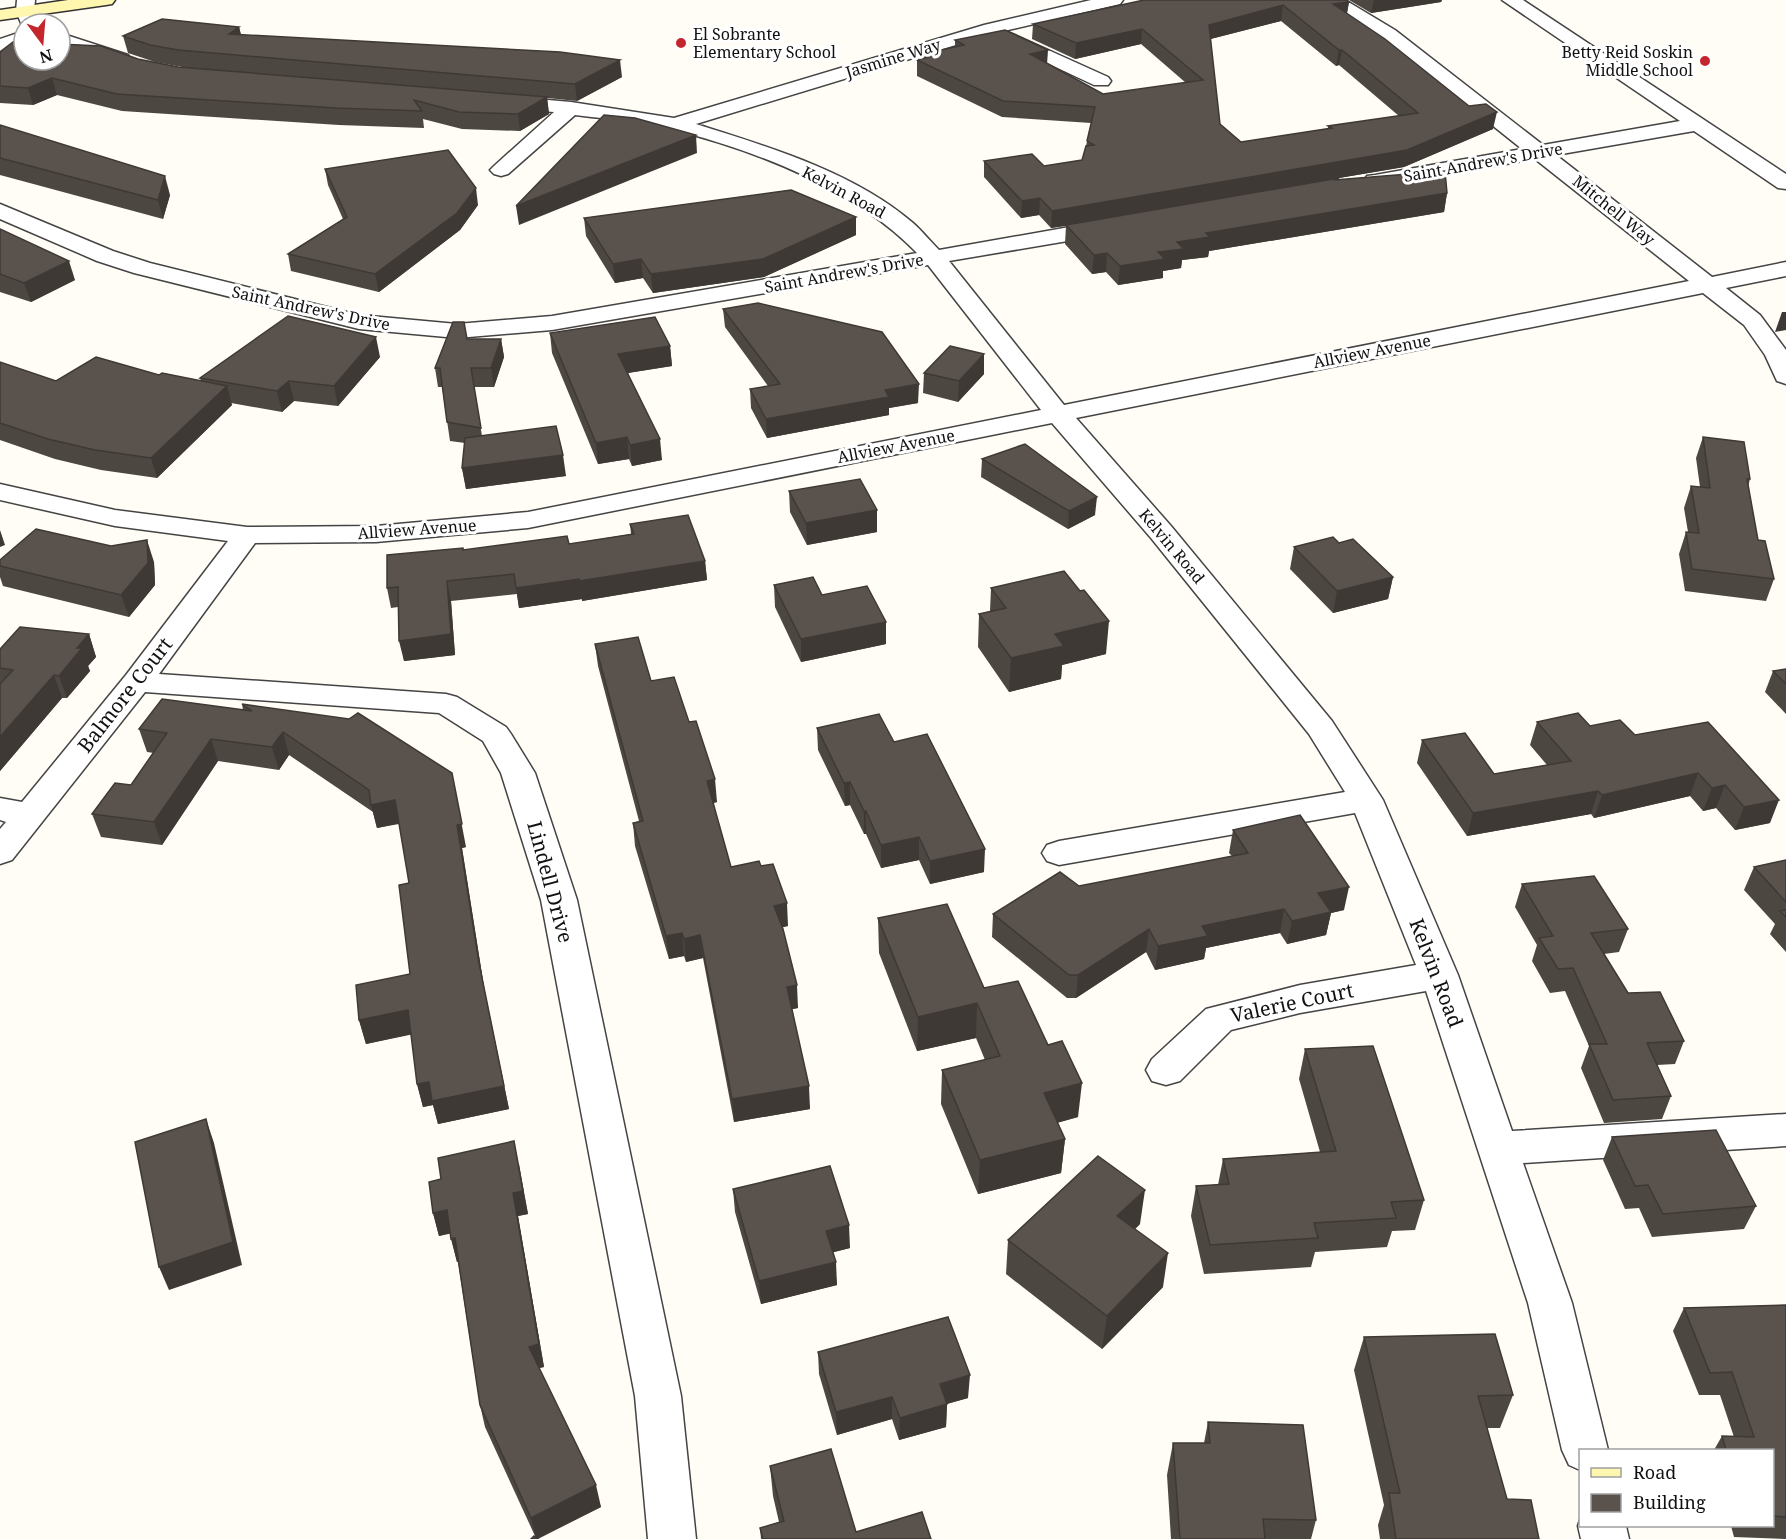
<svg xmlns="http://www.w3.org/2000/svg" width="1786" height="1539" viewBox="0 0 1786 1539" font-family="'Noto Serif',serif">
	<rect width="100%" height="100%" fill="#fffdf5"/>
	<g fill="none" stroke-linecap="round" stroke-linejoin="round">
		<defs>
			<g id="street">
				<path d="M17 0H35L34 11 38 24H24L23 28 16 11Z"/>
				<path d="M1091 0H1123L1120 4 995 33 696 124C769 147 854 172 913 223 922 231 930 241 939 250L1109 220 1117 222 1120 227 1117 232 1109 234 949 261 1064 405 1689 281 1535 159 1375 187 1367 186 1364 181 1367 176 1375 175 1522 149 1383 38 1324 0H1345L1395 30 1543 145 1680 121 1502 0H1523L1786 174V189L1778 188 1694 131 1556 155 1712 277 1786 262V276L1726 288 1760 315 1786 350V384L1777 381 1765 355 1744 325 1703 293 1076 418 1171 526 1332 721 1383 800 1458 975 1512 1131 1786 1114V1146L1523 1163 1572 1303 1608 1450H1580V1470L1569 1465 1562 1450 1528 1303 1426 991 1300 1013 1231 1030 1180 1081 1166 1085 1152 1081 1146 1070 1152 1059 1206 1009 1300 985 1416 965 1355 813 1059 865 1047 861 1042 853 1047 845 1059 841 1345 792 1309 734 1151 538 1052 423 528 528 376 542 255 543 159 674 446 694 457 697 506 727 511 734 535 773 577 900 681 1396 696 1539H648L635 1396 541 900 501 773 483 741 439 713 145 692 12 860 0 864V829L6 822 0 820V798L22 802 126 675 228 541 115 526 0 500V484L115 510 247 527 376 526 528 512 1041 410 928 265 552 330 457 338 359 329 134 273 97 261 0 219V204L113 251 150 263 359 315 457 324 552 316 917 253C855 189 756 150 670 129 639 121 607 119 575 115L508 174 501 176 494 174 490 170 494 166 554 112 502 108 495 106 492 102 495 98 502 96 571 102 674 118 984 25Z"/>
				<path d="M24 31V42L0 51V39Z"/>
				<path d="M1008 32 1108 77 1111 81 1108 85H1094L1002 42 999 38 1002 34Z"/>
				<path d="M60 33 128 55 130 59 128 63 121 65 60 45Z"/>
				<path d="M1580 1520V1526H1626L1629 1539H1581L1578 1526Z"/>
			</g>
			<path id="secondary" d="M68 0H115L112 4 106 5 0 20V10Z"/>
		</defs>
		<use href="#street" stroke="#444" stroke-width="3"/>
		<use href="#secondary" stroke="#333" stroke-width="3"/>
		<use href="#street" fill="#fff" fill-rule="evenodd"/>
		<use href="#secondary" fill="#fff6b0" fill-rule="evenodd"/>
	</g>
	<g fill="#4d4742" fill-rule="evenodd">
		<path d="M1144 0 1349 2 1347 14 1493 129 1404 167 1339 178V179L1447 193 1444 212 1209 251 1208 257 1182 260 1181 268 1163 271V278L1118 285 1106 272 1092 274 1065 244 1066 226 1051 228 1039 215 1021 218 984 177V161L1044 166 1082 160 1086 146 1091 123 1002 117 917 76V60L923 59V54L955 47V40L1047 63 1103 94 1186 83 1141 44 1075 59 1032 39 1033 24ZM1281 21 1336 66 1339 65 1399 116 1328 126V129L1241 142 1220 124 1210 39Z"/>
		<path d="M1349 0H1442L1441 2 1371 13Z"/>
		<path d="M239 27 241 35 622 77 577 101 547 98 549 114 520 131 462 129 423 119 424 128 339 125 122 111 57 95 33 105 0 103V52L138 59 178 67H182L155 62 128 53 123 36Z"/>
		<path d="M0 125 170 195 163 219 0 175Z"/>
		<path d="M325 169 478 205 460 230 379 292 291 271 288 254 343 219 328 185Z"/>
		<path d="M856 217V235L764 277 653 293 643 278 615 283 586 236 584 218Z"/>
		<path d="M0 229 75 280 31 302 0 292Z"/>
		<path d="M723 309 918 403 889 408V415L767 438 751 408 750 389 768 386 725 327Z"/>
		<path d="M550 333 670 346 672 366 628 373 662 460 632 466 629 459 598 464 552 353Z"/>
		<path d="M467 339H501L504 357 494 387H474L482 436 566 476 466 489 462 468 465 443 450 441 442 387H438L435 368Z"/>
		<path d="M984 354V374L958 402 923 393 924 373Z"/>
		<path d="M380 357 338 406 294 401 282 412 231 403 232 405 157 478 101 470 55 459 0 440V362L56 381 159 375 201 381 200 378Z"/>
		<path d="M1703 437 1750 479 1748 487 1758 540 1774 579 1766 601 1685 591 1679 554 1686 532H1688L1684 508 1691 486 1700 487 1696 458Z"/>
		<path d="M982 459 1095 515 1068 529 981 477Z"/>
		<path d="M789 491 877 510V532L807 545 790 512Z"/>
		<path d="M630 524 705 561 707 580 582 601V599L519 608 517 594 451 601 455 655 404 661 398 607 391 608 387 588 464 550 569 544 631 534Z"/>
		<path d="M1339 543 1393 577 1388 599 1333 613 1290 569 1294 547Z"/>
		<path d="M0 560 154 562 155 585 129 617 3 586 0 577Z"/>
		<path d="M774 585 822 595 886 644 801 662 775 607Z"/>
		<path d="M991 588 1106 654 1062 665 1061 679 1009 692 978 647 979 614 990 611Z"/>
		<path d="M89 634 96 657 88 666 90 671 67 698H62L0 771V649Z"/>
		<path d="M595 644 651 681 689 722 717 802 713 803 731 867 761 866 788 926 782 927 798 1008 792 1009 810 1109 734 1122 703 958 686 962 684 956 669 959 635 846 633 823 639 821 598 666Z"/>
		<path d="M1786 669V714L1765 692 1773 671Z"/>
		<path d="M242 704 466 847 462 848 484 987 509 1109 438 1124 433 1105 423 1107 417 1084 411 1034 366 1044 359 1020 410 974 409 883 399 824 377 828 373 812 289 755 279 770 218 761 162 845 101 837 92 814 131 785 154 753 147 752 139 729 243 710Z"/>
		<path d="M1537 722 1590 726 1635 735 1708 722 1770 823 1735 830 1716 808 1703 811 1690 796 1594 818 1591 814 1467 836 1417 763 1422 740 1494 774 1547 765 1530 745Z"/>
		<path d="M817 728 894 742 984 872 930 884 919 860 881 868 866 834H864L850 805 845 806 818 750Z"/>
		<path d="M1233 830 1344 910 1331 913 1326 935 1287 944 1280 933 1206 948 1204 959 1155 970 1146 952 1076 998H1067L992 937 993 914 1079 886 1232 856 1229 853Z"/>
		<path d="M1786 860V952L1770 934 1775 924 1744 890 1754 867Z"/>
		<path d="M1522 884 1628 929 1619 952 1604 954 1628 993 1684 1041 1675 1064 1657 1065 1671 1096 1662 1119 1604 1123 1581 1068 1589 1046 1565 991 1550 993 1532 961 1537 945 1515 907Z"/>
		<path d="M878 918 984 988 1078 1117 1057 1123 1065 1139 1061 1173 978 1194 941 1104 942 1070 985 1060 976 1038 917 1051 879 953Z"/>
		<path d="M1305 1049 1424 1200 1415 1230 1392 1231 1387 1247 1315 1252 1311 1267 1204 1274 1191 1216 1196 1186 1218 1185 1223 1159 1320 1152 1299 1079Z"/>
		<path d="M1612 1137 1756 1206 1744 1229 1652 1237 1639 1208 1625 1209 1603 1160Z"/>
		<path d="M519 1164 528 1214 518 1216 544 1367 539 1368 601 1507 538 1539 535 1536 485 1427 480 1405 458 1262H457L450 1233 439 1236 433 1213Z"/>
		<path d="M733 1189 850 1248 833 1252 837 1285 761 1304 735 1212Z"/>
		<path d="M1140 1224 1135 1229 1163 1287 1102 1349 1006 1274 1008 1240Z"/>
		<path d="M1786 1305V1539L1734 1537 1731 1526H1773V1450H1714L1722 1436 1734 1437 1720 1395H1699L1673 1331 1684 1308Z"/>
		<path d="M1364 1337 1513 1395 1500 1428H1487L1507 1499 1539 1539H1380L1378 1525 1384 1505 1354 1370Z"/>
		<path d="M818 1352 968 1398 947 1404 946 1427 899 1440 892 1419 837 1435 819 1374Z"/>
		<path d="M1208 1422 1316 1520 1311 1539H1171L1167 1475 1173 1443H1204Z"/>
		<path d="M770 1466 856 1532 931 1539H761L760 1528 779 1522 773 1496Z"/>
	</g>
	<g fill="#3f3936">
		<path d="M1374 0H1442L1441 2 1371 13Z"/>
		<path d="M1349 2 1346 17 1333 4Z"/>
		<path d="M1283 5 1281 21 1207 40 1209 25Z"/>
		<path d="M239 27 243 43 229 34Z"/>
		<path d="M1142 29 1141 44 1075 59 1076 43Z"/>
		<path d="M1048 50 1047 65 1030 54Z"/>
		<path d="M1339 50H1342L1339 65 1336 66Z"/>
		<path d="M620 60 622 77 577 101 575 84Z"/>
		<path d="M52 78 57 95 33 105 28 88Z"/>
		<path d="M547 97 549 114 520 131 518 114Z"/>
		<path d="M1497 112 1493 129 1404 167 1339 178 1336 196V179L1051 228 1052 211Z"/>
		<path d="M696 135 697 153 519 225 516 206Z"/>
		<path d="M165 176 170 195 163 219 158 200Z"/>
		<path d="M476 188 478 205 460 230 379 292 375 274Z"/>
		<path d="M1447 193 1444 212 1209 251 1208 257 1182 260 1181 268 1163 271V278L1118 285 1120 266 1158 252 1177 242 1206 233Z"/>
		<path d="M1040 198 1039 215 1021 218 1022 201Z"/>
		<path d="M856 217V235L764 277 653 293 651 274Z"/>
		<path d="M1107 253 1106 272 1092 274 1094 255Z"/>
		<path d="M641 259 643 278 615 283 613 264Z"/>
		<path d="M69 261 75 280 31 302 24 283Z"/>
		<path d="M1782 312H1786V330L1775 332Z"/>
		<path d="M376 337 380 357 338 406 334 386Z"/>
		<path d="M501 339 504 357 494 387 491 368Z"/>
		<path d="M670 346 672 366 621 374 618 354Z"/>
		<path d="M984 354V374L958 402 959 381Z"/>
		<path d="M289 381 294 401 282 412 277 391Z"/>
		<path d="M919 384 918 403 889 408V415L767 438 766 419 885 390Z"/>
		<path d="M227 386 232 405 157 478 151 458Z"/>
		<path d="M627 437 629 459 598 464 596 443Z"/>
		<path d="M660 439 662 460 632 466 630 445Z"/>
		<path d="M563 455 566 476 466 489 462 468Z"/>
		<path d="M1097 497 1095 515 1068 529 1069 511Z"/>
		<path d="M877 510V532L807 545 806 523Z"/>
		<path d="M0 530 5 545 0 547Z"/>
		<path d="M147 540 154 562 155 585 129 617 121 595Z"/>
		<path d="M705 561 707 580 582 601 579 581Z"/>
		<path d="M1393 577 1388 599 1333 613 1337 591Z"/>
		<path d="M579 579 582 599 519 608 516 588Z"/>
		<path d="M447 581 451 601 455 655 404 661 399 641Z"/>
		<path d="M1109 621 1106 654 1062 665 1061 679 1009 692 1011 658 1055 634Z"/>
		<path d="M886 622V644L801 662V639Z"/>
		<path d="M89 634 96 657 88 666 90 671 67 698 59 676 77 648Z"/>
		<path d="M54 675 62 698 0 771V737Z"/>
		<path d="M283 732 289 755 279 770 272 747Z"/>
		<path d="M211 739 218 761 162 845 154 822Z"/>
		<path d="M452 773 466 847 462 848 484 987 509 1109 438 1124 433 1105 423 1107 417 1084 479 963 457 825Z"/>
		<path d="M1698 773 1690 796 1594 818 1602 795Z"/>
		<path d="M715 779 717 802 709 804 707 781Z"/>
		<path d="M850 782V805L845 806 844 783Z"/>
		<path d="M1725 785 1716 808 1703 811 1712 788Z"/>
		<path d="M1598 791 1591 814 1467 836 1473 813Z"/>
		<path d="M395 800 400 823 377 828 371 805Z"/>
		<path d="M1779 800 1770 823 1735 830 1744 807Z"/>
		<rect x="864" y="811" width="2" height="23"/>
		<path d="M919 837V860L881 868V845Z"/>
		<path d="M985 849 984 872 930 884V861Z"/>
		<path d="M1349 887 1344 910 1331 913 1326 935 1287 944 1292 921 1318 893Z"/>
		<path d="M787 903 788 926 775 929 774 906Z"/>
		<path d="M1284 909 1280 933 1206 948 1204 959 1155 970 1158 946 1202 926Z"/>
		<path d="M1149 929 1146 952 1076 998 1078 975Z"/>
		<path d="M682 933 684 956 669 959 666 936Z"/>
		<path d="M700 935 703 958 686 962 684 939Z"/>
		<path d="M797 985 798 1008 788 1010 787 987Z"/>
		<path d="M977 1003 976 1038 917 1051 918 1017Z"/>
		<path d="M408 1010 414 1034 366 1044 359 1020Z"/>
		<path d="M1082 1083 1078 1117 1041 1127 1044 1093Z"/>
		<path d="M809 1086 810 1109 734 1122 732 1099Z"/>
		<path d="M206 1119 214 1143 242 1265 169 1290 159 1267Z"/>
		<path d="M1065 1139 1061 1173 978 1194 980 1160Z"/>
		<path d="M514 1141 528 1214 518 1216 544 1367 534 1369 529 1347 513 1193Z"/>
		<path d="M1145 1190 1140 1224 1113 1250 1117 1216Z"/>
		<path d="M447 1210 453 1233 439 1236 433 1213Z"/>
		<path d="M849 1225 850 1248 827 1254 826 1231Z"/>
		<path d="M455 1238 461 1261 457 1262 451 1239Z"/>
		<path d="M1168 1253 1163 1287 1102 1349 1107 1316Z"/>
		<path d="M836 1262 837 1285 761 1304 759 1281Z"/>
		<path d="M970 1375 968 1398 939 1406 940 1384Z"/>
		<path d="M892 1397V1419L837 1435 836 1412Z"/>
		<path d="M947 1404 946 1427 899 1440 900 1418Z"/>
		<path d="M596 1485 601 1507 536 1539 531 1518Z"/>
	</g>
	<g fill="#5a524d" stroke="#3f3936" stroke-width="1.5" fill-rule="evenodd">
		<path d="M1144 0H1346L1349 2 1333 4 1385 39 1469 106 1486 104 1497 112 1407 150 1052 211 1040 198 1022 201 984 161 1032 154 1044 166 1082 160 1086 146 1094 145 1087 141 1095 107 1003 101 917 60 929 57 923 54 964 45 955 40 1005 30 1048 50 1030 54 1103 94 1203 80 1142 29 1076 43 1033 24ZM1283 5 1339 50H1342L1418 113 1328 126 1332 128 1241 142 1220 124 1209 25Z"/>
		<path d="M162 19 239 27 229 34 560 52 620 60 575 84 178 50 150 45 123 36Z"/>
		<path d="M13 42H24V60H60V44L101 46 138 59 178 67 547 97 518 114 459 112 414 100 422 111 336 108 117 94 52 78 28 88 0 86V52Z"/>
		<path d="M604 115 635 118 696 135 516 206Z"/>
		<path d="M0 125 165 176 158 200 0 158Z"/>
		<path d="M448 150 476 188 457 213 375 274 288 254 347 217 325 169Z"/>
		<path d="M1445 171 1447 193 1206 233 1210 237 1177 242 1184 249 1158 252 1165 259 1120 266 1107 253 1094 255 1066 225 1339 178 1334 180Z"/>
		<path d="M791 190 856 217 763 259 651 274 641 259 613 264 584 218Z"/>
		<path d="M0 229 69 261 24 283 0 274Z"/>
		<path d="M758 303 882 332 919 384 885 390 889 397 766 419 750 389 780 384 723 309Z"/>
		<path d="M288 316 376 337 334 386 289 381 277 391 200 378Z"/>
		<path d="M655 317 670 346 618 354 660 439 630 445 627 437 596 443 550 333Z"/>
		<path d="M453 322H464L467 339H501L491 368H471L481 428 447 422 440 368H435Z"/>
		<path d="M950 346 984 354 959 381 924 373Z"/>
		<path d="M96 357 159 375 162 373 227 386 151 458 95 450 48 439 0 423V362L56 381Z"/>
		<path d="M556 426 563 455 462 468 465 438Z"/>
		<path d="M1703 437 1744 442 1750 479H1747L1758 540 1765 541 1774 579 1692 569 1686 532 1699 533 1691 486 1710 488Z"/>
		<path d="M1025 444 1097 497 1069 511 982 459Z"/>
		<path d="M860 479 877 510 806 523 789 491Z"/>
		<path d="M688 515 705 561 579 581V579L516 588 514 574 447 581 451 634 399 641 398 587 387 588V555L463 548V550L567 536 569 544 634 534 630 524Z"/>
		<path d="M36 529 111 546 147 540 148 563 121 595 0 566V560Z"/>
		<path d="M1333 537 1339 543 1353 539 1393 577 1337 591 1294 547Z"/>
		<path d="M1064 571 1080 591 1084 590 1109 621 1055 634 1064 646 1011 658 979 614 1006 608 991 588Z"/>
		<path d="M813 577 822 595 867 586 886 622 801 639 774 585Z"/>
		<path d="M20 627 89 634 77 648H82L59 676 54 675 0 737V684L13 670 0 668V649Z"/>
		<path d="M638 637 651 681 674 677 689 722 696 721 715 779 707 781 731 867 759 861 761 866 773 864 787 903 774 906 783 929 797 985 787 987 809 1086 732 1099 700 935 684 939 682 933 666 936 633 823 643 821 595 644Z"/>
		<path d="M1786 669V684L1773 671Z"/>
		<path d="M162 699 252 711 242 704 349 719 358 713 452 773 462 824 457 825 479 963 504 1086 432 1101 429 1082 417 1084 408 1010 359 1020 356 985 410 974 399 885 409 883 395 800 371 805 369 790 283 732 272 747 211 739 154 822 92 814 115 783 131 785 167 733 139 729Z"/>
		<path d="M1578 713 1590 726 1620 720 1635 735 1708 722 1779 800 1744 807 1725 785 1712 788 1698 773 1602 795 1598 791 1473 813 1422 740 1465 733 1494 774 1571 761 1537 722Z"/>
		<path d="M879 714 894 742 927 734 985 849 930 861 919 837 881 845 866 811H864L850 782 844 783 817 728Z"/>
		<path d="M1300 815 1349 887 1318 893 1331 912 1292 921 1284 909 1202 926 1208 936 1158 946 1149 929 1078 975H1069L993 914 1060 872 1079 886 1248 853 1233 830Z"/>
		<path d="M1786 860V902L1754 867Z"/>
		<path d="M1594 876 1628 929 1591 933 1628 993 1660 992 1684 1041 1647 1043 1671 1096 1613 1100 1589 1044H1607L1573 968 1558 969 1539 938 1553 936 1522 884Z"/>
		<path d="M947 904 984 988 1018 981 1048 1045 1062 1041 1082 1083 1044 1093 1065 1139 980 1160 942 1070 1000 1056 977 1003 918 1017 878 918Z"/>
		<path d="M1786 910V917L1780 911Z"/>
		<path d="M1373 1046 1424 1200 1391 1202 1396 1218 1314 1223 1318 1238 1210 1245 1196 1186 1229 1184 1223 1159 1336 1151 1305 1049Z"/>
		<path d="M206 1119 233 1242 159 1267 135 1142Z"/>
		<path d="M1716 1130 1756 1206 1663 1214 1648 1185 1635 1186 1612 1137Z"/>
		<path d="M514 1141 523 1191 513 1193 539 1344 529 1347 596 1485 531 1518 480 1405 455 1238 451 1239 447 1210 433 1213 429 1182 441 1179 438 1158Z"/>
		<path d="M1098 1156 1145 1190 1117 1216 1168 1253 1107 1316 1008 1240Z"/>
		<path d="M830 1166 849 1225 826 1231 836 1262 759 1281 733 1189Z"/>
		<path d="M1786 1305V1517L1773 1516V1450H1726L1722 1436 1754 1437 1732 1372 1710 1373 1684 1308Z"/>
		<path d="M948 1317 970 1375 940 1384 947 1404 900 1418 892 1397 836 1412 818 1352Z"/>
		<path d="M1495 1334 1513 1395 1478 1396 1507 1499 1531 1500 1539 1539H1396L1389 1493H1400L1364 1337Z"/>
		<path d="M1208 1422 1303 1425 1316 1520 1263 1519 1265 1539H1180L1173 1443H1210Z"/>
		<path d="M831 1449 856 1532 922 1512 931 1539H763L760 1528 784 1521 770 1466Z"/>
		<path d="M534 1536 538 1539H531Z"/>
	</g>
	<g fill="#c4262e" stroke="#fff" stroke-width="2">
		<circle cx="681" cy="43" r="6"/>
		<circle cx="1705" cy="61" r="6"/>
	</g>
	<g text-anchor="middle" stroke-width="6" stroke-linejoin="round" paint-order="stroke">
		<g font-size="16" fill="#111" stroke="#fff" text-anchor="start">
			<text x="693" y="40">El Sobrante<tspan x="693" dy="18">Elementary School</tspan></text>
			<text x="1693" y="58" text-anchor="end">Betty Reid Soskin<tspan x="1693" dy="18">Middle School</tspan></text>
		</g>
		<g font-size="16" fill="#111" stroke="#fff">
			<text transform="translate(893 58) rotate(-17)" y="6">Jasmine Way</text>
			<text transform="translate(1483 162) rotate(-10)" y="6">Saint Andrew's Drive</text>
			<text transform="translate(844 192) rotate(28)" y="6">Kelvin Road</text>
			<text transform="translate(1614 210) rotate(39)" y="6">Mitchell Way</text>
			<text transform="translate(844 273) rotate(-10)" y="6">Saint Andrew's Drive</text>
			<text transform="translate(311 308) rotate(12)" y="6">Saint Andrew's Drive</text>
			<text transform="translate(1372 351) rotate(-11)" y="6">Allview Avenue</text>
			<text transform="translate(896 446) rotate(-11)" y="6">Allview Avenue</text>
			<text transform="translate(417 529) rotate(-4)" y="6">Allview Avenue</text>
			<text transform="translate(1172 546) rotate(50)" y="6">Kelvin Road</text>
		</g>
		<g font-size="20" fill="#111" stroke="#fff">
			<text transform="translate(125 695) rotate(-52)" y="7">Balmore Court</text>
			<text transform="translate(550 882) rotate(75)" y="7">Lindell Drive</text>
			<text transform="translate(1436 973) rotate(69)" y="7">Kelvin Road</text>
			<text transform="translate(1292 1003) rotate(-12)" y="7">Valerie Court</text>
		</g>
	</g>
	<rect x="1579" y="1449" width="195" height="78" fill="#ffffff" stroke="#a0a0a0" stroke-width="1.5"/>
	<rect x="1591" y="1468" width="30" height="9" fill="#fff6b0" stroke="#a0a0a0" stroke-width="1.5"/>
	<text x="1633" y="1479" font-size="18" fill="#111111">Road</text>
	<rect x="1591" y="1494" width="30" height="18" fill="#5a524d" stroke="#a0a0a0" stroke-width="1.5"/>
	<text x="1633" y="1509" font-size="18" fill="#111111">Building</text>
	<g transform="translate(42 42) rotate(164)"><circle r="28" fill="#ffffff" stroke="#a0a0a0" stroke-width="1.5"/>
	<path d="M0-4.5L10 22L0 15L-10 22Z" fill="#c4262e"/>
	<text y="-9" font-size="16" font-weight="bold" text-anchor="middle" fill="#111111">N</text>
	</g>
</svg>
